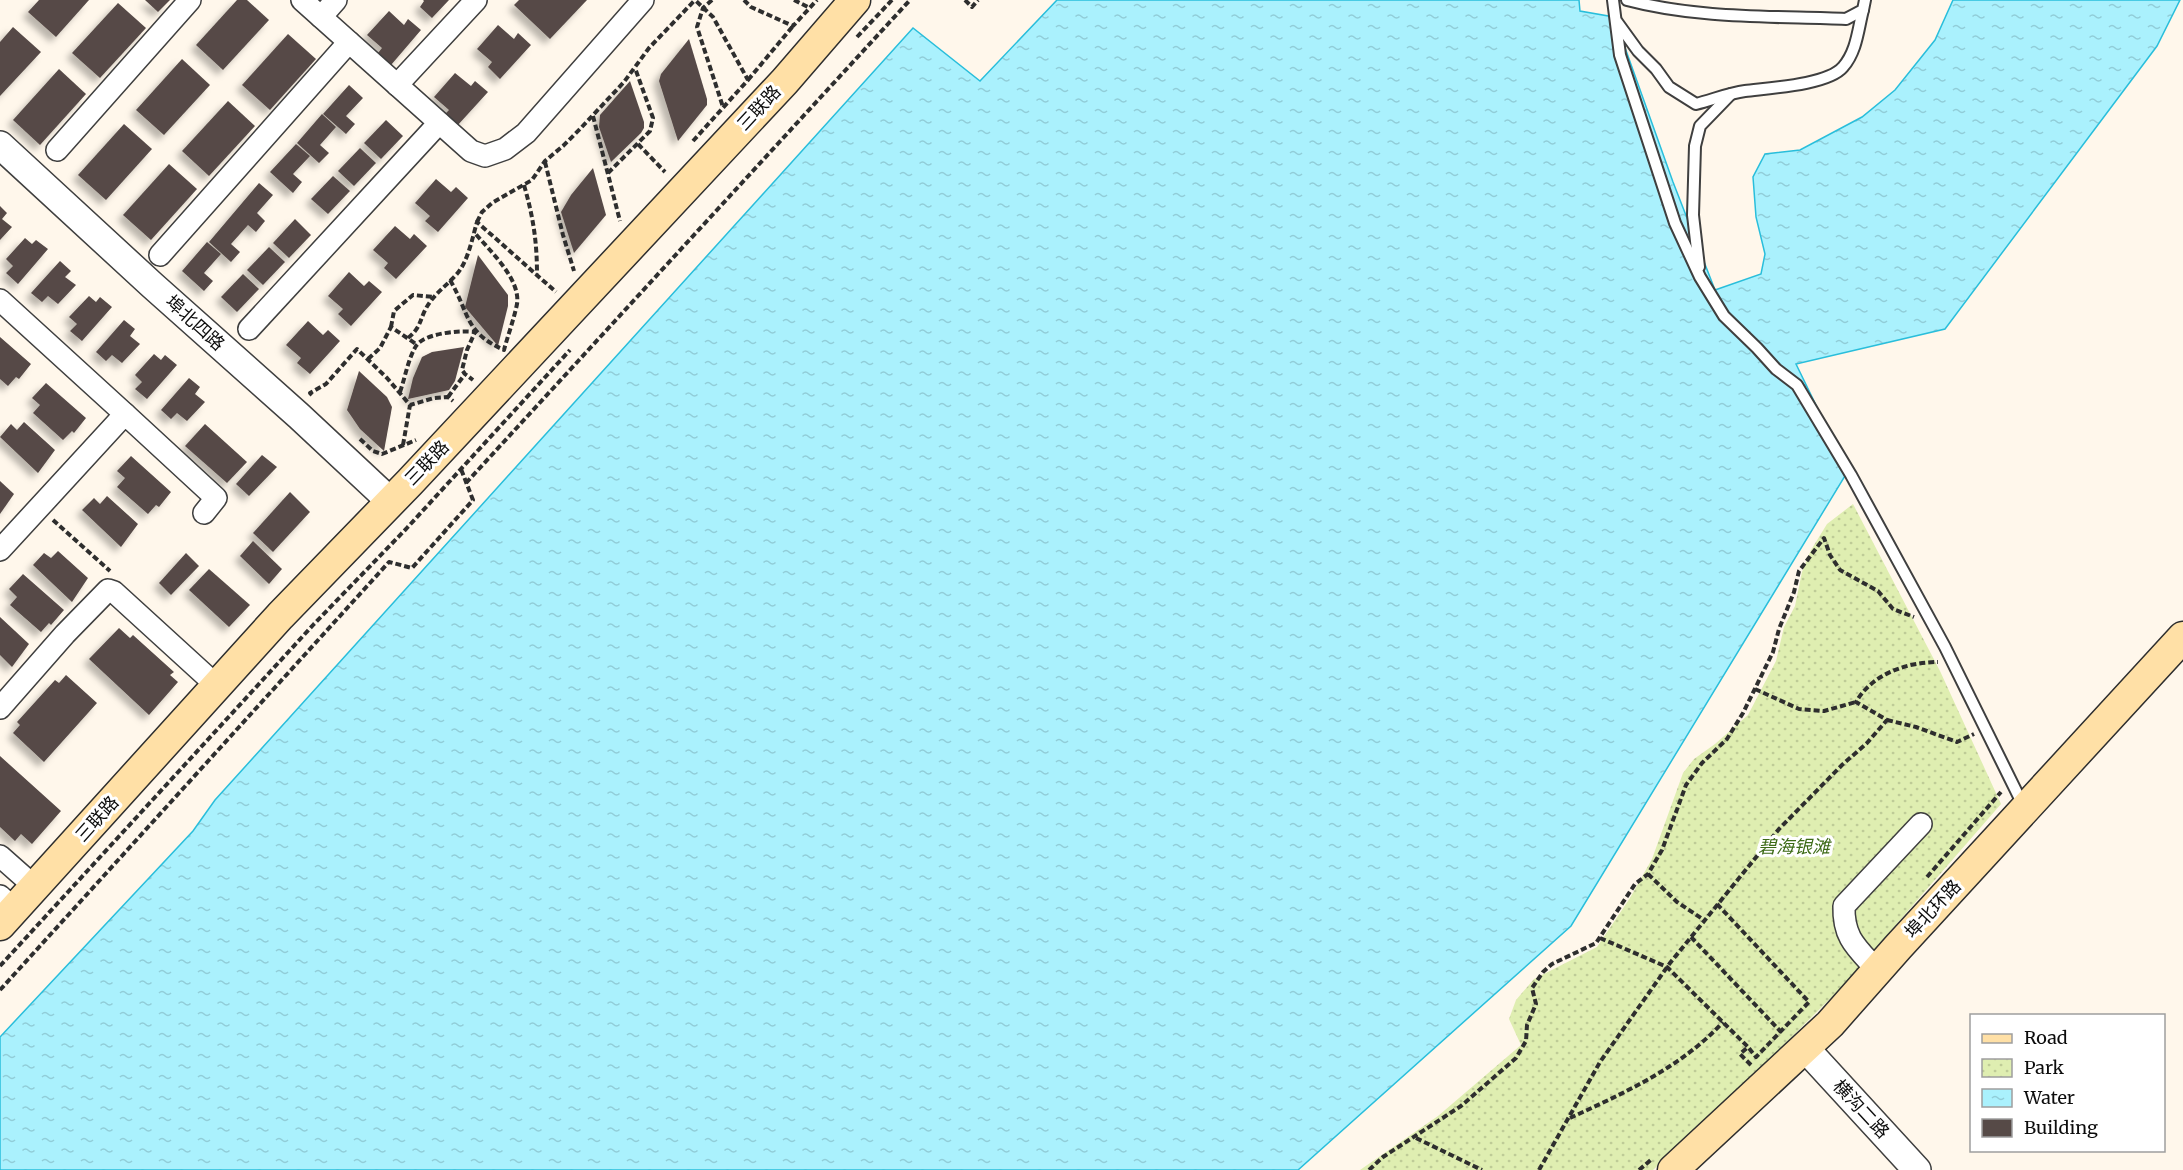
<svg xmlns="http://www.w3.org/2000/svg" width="2183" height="1170" viewBox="0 0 2183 1170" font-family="Merriweather,'Noto Sans SC',serif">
	<defs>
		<pattern id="park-dots" width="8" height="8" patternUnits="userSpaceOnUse" patternTransform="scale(1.5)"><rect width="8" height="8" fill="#dfeeb1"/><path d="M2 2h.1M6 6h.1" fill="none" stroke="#becb97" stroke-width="1.8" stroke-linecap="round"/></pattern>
		<pattern id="water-ripples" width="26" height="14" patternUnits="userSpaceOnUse" patternTransform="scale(1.5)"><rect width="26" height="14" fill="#aaf1fd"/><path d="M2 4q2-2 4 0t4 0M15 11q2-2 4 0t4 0" fill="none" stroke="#91cdd8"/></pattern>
		<filter id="shadow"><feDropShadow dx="-5.5" dy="5.5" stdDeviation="3" flood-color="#0004"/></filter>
	</defs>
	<rect width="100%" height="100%" fill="#fff7eb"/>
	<path fill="url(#park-dots)" d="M1853 504 1940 671 2001 804 1840 989 1714 1114 1653 1170H1360L1438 1116 1521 1045 1509 1019 1516 1000 1534 979 1597 947 1630 898 1652 859 1683 773 1694 759 1715 744 1748 715 1776 661 1784 627 1795 606 1802 572 1811 550 1827 524Z"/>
	<path fill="url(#water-ripples)" stroke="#29bedb" stroke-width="1.5" d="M1057 0H1579L1580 11 1614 17 1673 182 1715 290 1761 274 1765 254 1756 217 1753 177 1765 154 1800 150 1862 117 1895 90 1935 40 1953 0H2180L2157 46 1945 329 1796 364 1848 471 1571 926 1298 1170H0V1037L193 831 215 800 913 28 980 81Z"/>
	<g fill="#564a47" filter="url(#shadow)">
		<path d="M39 0H89L56 37 28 12Z"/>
		<path d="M145 0H170L158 12Z"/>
		<path d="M237 0H247L269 20 223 70 196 45Z"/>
		<path d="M423 0H449L432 18 420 7 424 1Z"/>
		<path d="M519 0H587L550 39 514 5Z"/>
		<path d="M118 3 146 28 100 78 72 53Z"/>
		<path d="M389 11 404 25 408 19 421 30 391 65 378 53 382 48 367 35Z"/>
		<path d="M498 25 514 39 518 33 531 45 500 79 488 67 492 62 477 49Z"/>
		<path d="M13 27 41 52 0 96V42Z"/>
		<path d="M288 34 316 59 270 110 242 85Z"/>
		<path d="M689 39 707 99V105L678 141 659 81 661 74Z"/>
		<path d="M182 59 210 85 164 135 136 110Z"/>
		<path d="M59 69 86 94 40 145 13 120Z"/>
		<path d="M455 73 471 86 475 81 488 92 457 126 444 115 449 110 434 97Z"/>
		<path d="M630 81 644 122V128L641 133 611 162 599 127 600 115Z"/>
		<path d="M349 85 363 98 346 116 355 124 346 134 323 114Z"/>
		<path d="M228 101 255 126 209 176 182 151Z"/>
		<path d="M322 114 336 127 320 145 329 153 319 163 297 143Z"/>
		<path d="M386 120 403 136 381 159 364 143Z"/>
		<path d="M124 124 152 149 106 200 78 175Z"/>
		<path d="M296 144 310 156 293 174 302 182 293 193 270 172Z"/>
		<path d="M360 148 376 163 354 186 338 171Z"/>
		<path d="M169 164 197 189 151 240 123 215Z"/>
		<path d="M593 168 606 215 574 253 561 212 571 195Z"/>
		<path d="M333 176 350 191 328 214 311 199Z"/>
		<path d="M436 179 451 192 456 187 468 198 438 232 425 221 430 216 415 203Z"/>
		<path d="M259 183 273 195 257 213 265 221 256 232 248 225 231 244 240 252 231 262 209 242Z"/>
		<path d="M0 206 7 213 2 219 12 227 0 240Z"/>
		<path d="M295 219 311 235 289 258 273 243Z"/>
		<path d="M395 226 410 239 414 234 427 246 396 279 384 268 388 263 373 250Z"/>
		<path d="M25 238 32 244 36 240 48 249 18 284 6 273 13 266 6 259Z"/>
		<path d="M207 242 221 254 204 273 213 281 204 291 182 271Z"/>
		<path d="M269 247 285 262 263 285 247 270Z"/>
		<path d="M478 255 508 295V306L498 346 465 307Z"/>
		<path d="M60 261 71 271 65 277 76 285 58 304 48 296 42 302 31 293Z"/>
		<path d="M349 272 364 286 369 281 382 292 351 326 338 314 343 309 328 296Z"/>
		<path d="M243 274 259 289 237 312 221 297Z"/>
		<path d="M89 296 96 302 100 297 112 307 82 341 70 331 77 324 69 317Z"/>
		<path d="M124 320 135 329 130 336 140 344 122 363 112 355 106 361 96 352Z"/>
		<path d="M308 321 323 335 328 330 340 341 310 374 297 363 301 358 286 345Z"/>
		<path d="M0 337 31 364 19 379 16 377 8 386 0 379Z"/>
		<path d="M464 347 455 381 449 390 408 399 413 378 422 357 432 352Z"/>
		<path d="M154 354 161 360 165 355 177 365 147 399 135 389 142 382 135 375Z"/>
		<path d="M359 371 387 397 392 407 384 451 360 429 347 410Z"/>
		<path d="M189 378 200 387 195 394 205 402 187 421 177 413 171 419 161 410Z"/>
		<path d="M46 383 86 418 74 433 72 431 63 440 33 413 40 405 32 398Z"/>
		<path d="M24 422 55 450 38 473 0 437 11 424 17 430Z"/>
		<path d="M205 424 247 462 227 483 185 446Z"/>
		<path d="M262 455 277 467 249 496 236 484Z"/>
		<path d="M131 456 171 492 159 507 156 505 148 514 117 487 125 478 117 471Z"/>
		<path d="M0 481 14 494 0 514Z"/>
		<path d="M290 492 310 512 273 552 253 533Z"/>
		<path d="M107 496 138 524 121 547 82 510 94 498 100 504Z"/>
		<path d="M253 541 282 569 269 584 240 556Z"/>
		<path d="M58 551 88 578 72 602 33 565 44 553 51 558Z"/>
		<path d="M186 553 199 566 171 595 159 583Z"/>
		<path d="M209 569 250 605 229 627 189 590Z"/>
		<path d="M23 574 64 610 51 625 49 623 41 632 10 605 17 597 9 589Z"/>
		<path d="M0 617 29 644 12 667 0 655Z"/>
		<path d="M119 628 130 638 133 635 174 672 170 675 178 682 149 715 89 659Z"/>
		<path d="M66 675 97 703 44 762 13 733 20 725 17 722 55 680 59 683Z"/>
		<path d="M0 756 61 811 32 844 21 834 15 841 0 827Z"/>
	</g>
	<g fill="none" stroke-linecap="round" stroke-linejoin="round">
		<defs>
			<g id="service">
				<path d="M1613 0 1620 55 1675 223 1700 277 1724 316 1757 348 1776 369 1797 385 1851 475 1945 647 2024 807"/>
				<path d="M1627 0C1698 19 1774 16 1846 19L1863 10 1865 0"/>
				<path d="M1617 22 1638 51 1656 69 1669 87 1696 104C1712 100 1729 93 1745 91 1768 88 1828 85 1843 67 1857 51 1858 29 1863 10"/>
				<path d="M1699 267 1693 215 1695 146 1700 126 1731 94"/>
			</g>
			<g id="minor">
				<path d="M302 0 471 151 485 156 505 149 526 133 643 0"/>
				<path d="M321 17 336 0"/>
				<path d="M397 85 476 0"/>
				<path d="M57 150 190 0"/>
				<path d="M160 255 349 42"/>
				<path d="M0 300 125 414"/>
				<path d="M249 329 439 123"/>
				<path d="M0 550 125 414 216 498 204 513"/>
				<path d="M0 708 65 634 108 590 114 592 217 686"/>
				<path d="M0 856 35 887"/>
				<path d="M0 896 14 909"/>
				<path d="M1877 970C1857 948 1843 938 1844 906L1921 824"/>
			</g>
			<g id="tertiary">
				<path d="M0 145 152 285 299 416 390 501"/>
				<path d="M1805 1048 1917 1170"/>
			</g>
			<g id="secondary">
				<path d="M0 925 280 616 410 482 785 81 855 0"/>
				<path d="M1673 1170 1830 1024 1898 947 2183 637"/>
			</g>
		</defs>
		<use href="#service" stroke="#3f3f3f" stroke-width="14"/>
		<use href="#minor" stroke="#3f3f3f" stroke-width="24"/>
		<use href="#tertiary" stroke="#3f3f3f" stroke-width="30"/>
		<use href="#secondary" stroke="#2e2e2e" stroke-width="33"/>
		<g stroke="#2e2e2e" stroke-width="4" stroke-dasharray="6 3" stroke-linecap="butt">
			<path d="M712 0 703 8 697 27 723 107"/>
			<path d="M744 0 751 7 793 26 817 0"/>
			<path d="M794 0 810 8"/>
			<path d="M965 0 972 7 978 0"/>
			<path d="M857 37 892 0"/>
			<path d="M748 80 793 26"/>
			<path d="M593 116 620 221"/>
			<path d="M693 141 748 80 713 17 695 0"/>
			<path d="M638 144 665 172"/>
			<path d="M545 162 563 235 574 271"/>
			<path d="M608 173 650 131 653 118 635 68"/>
			<path d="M524 185C533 216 537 241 537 274"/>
			<path d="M477 222 482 212 492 203 532 180 545 161 563 146 580 129 624 82 649 48 695 0"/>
			<path d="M450 280C470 314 464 332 504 350 508 335 514 319 517 304 521 279 489 250 474 232"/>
			<path d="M391 327 394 311 413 295 434 297"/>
			<path d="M408 338C423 326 419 317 430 302 437 292 447 285 456 275 468 262 472 239 477 222L556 292"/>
			<path d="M368 359 380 348 391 327 416 344"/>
			<path d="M400 392C405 378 408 359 416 346 424 333 461 330 475 332L467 350 462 370 465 374 473 380"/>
			<path d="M312 395 310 393 326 384 357 349 387 378 410 405 434 398 448 397 453 401"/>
			<path d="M448 397 465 374"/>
			<path d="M360 439 373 451 382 454 416 440"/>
			<path d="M403 445 410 405"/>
			<path d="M466 483 910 0"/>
			<path d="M53 520 110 571"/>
			<path d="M1755 689 1799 709 1824 711 1856 702"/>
			<path d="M1887 720 1916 727 1957 742 1974 734"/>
			<path d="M1648 874 1677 902 1704 920"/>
			<path d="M1927 877 2001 792"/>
			<path d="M1717 904 1809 1002 1756 1057 1748 1047"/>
			<path d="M1691 937 1781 1032"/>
			<path d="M1600 938 1667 967 1748 1047 1740 1054 1751 1065"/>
			<path d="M0 966 314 624 406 529 570 350"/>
			<path d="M0 990 389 562 412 568 473 500 461 469"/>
			<path d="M1570 1118C1624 1093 1682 1067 1723 1022"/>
			<path d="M1416 1138 1482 1170"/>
			<path d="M1369 1170 1383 1157 1461 1106 1516 1058 1526 1041 1527 1025 1536 1004 1532 988 1543 972 1552 964 1596 943 1635 884 1648 874 1662 850 1686 785 1702 763 1727 739 1743 713 1773 652 1779 629 1794 592 1799 571 1824 538 1830 555 1840 570 1878 591 1893 609 1914 617"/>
			<path d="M1539 1170 1600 1062 1670 963 1779 829 1842 765 1867 743 1887 720 1856 702C1872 674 1907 662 1938 662"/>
			<path d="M1639 1170 1652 1159"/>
		</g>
		<use href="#service" stroke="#fff" stroke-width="10"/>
		<use href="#minor" stroke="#fff" stroke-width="21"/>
		<use href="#tertiary" stroke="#fff" stroke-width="27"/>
		<use href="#secondary" stroke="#ffe0a6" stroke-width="30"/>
	</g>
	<g text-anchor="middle" stroke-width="6" stroke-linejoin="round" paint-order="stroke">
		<g font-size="18" fill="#0c0c0c" stroke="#fff">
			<text transform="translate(759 108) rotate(-47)" y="6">三联路</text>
			<text transform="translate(195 323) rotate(42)" y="6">埠北四路</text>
			<text transform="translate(427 463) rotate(-46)" y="6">三联路</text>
			<text transform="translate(97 819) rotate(-48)" y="6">三联路</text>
			<text transform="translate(1933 909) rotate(-47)" y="6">埠北环路</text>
			<text transform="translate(1861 1109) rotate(47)" y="6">横沟二路</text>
		</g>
		<g font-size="18" font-style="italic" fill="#3c6a16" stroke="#fff">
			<text x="1794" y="853">碧海银滩</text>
		</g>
	</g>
	<rect x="1970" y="1014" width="195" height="138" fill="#ffffff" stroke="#9e9e9e" stroke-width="1.5"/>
	<rect x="1982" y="1034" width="30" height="9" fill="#ffe0a6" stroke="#9e9e9e" stroke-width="1.5"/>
	<text x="2024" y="1044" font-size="18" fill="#0c0c0c">Road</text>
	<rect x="1982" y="1059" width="30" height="18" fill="url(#park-dots)" stroke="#9e9e9e" stroke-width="1.5"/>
	<text x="2024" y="1074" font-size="18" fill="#0c0c0c">Park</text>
	<rect x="1982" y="1089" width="30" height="18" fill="url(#water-ripples)" stroke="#9e9e9e" stroke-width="1.5"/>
	<text x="2024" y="1104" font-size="18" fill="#0c0c0c">Water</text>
	<rect x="1982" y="1119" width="30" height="18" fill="#564a47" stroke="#9e9e9e" stroke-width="1.5"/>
	<text x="2024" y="1134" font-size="18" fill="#0c0c0c">Building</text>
</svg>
